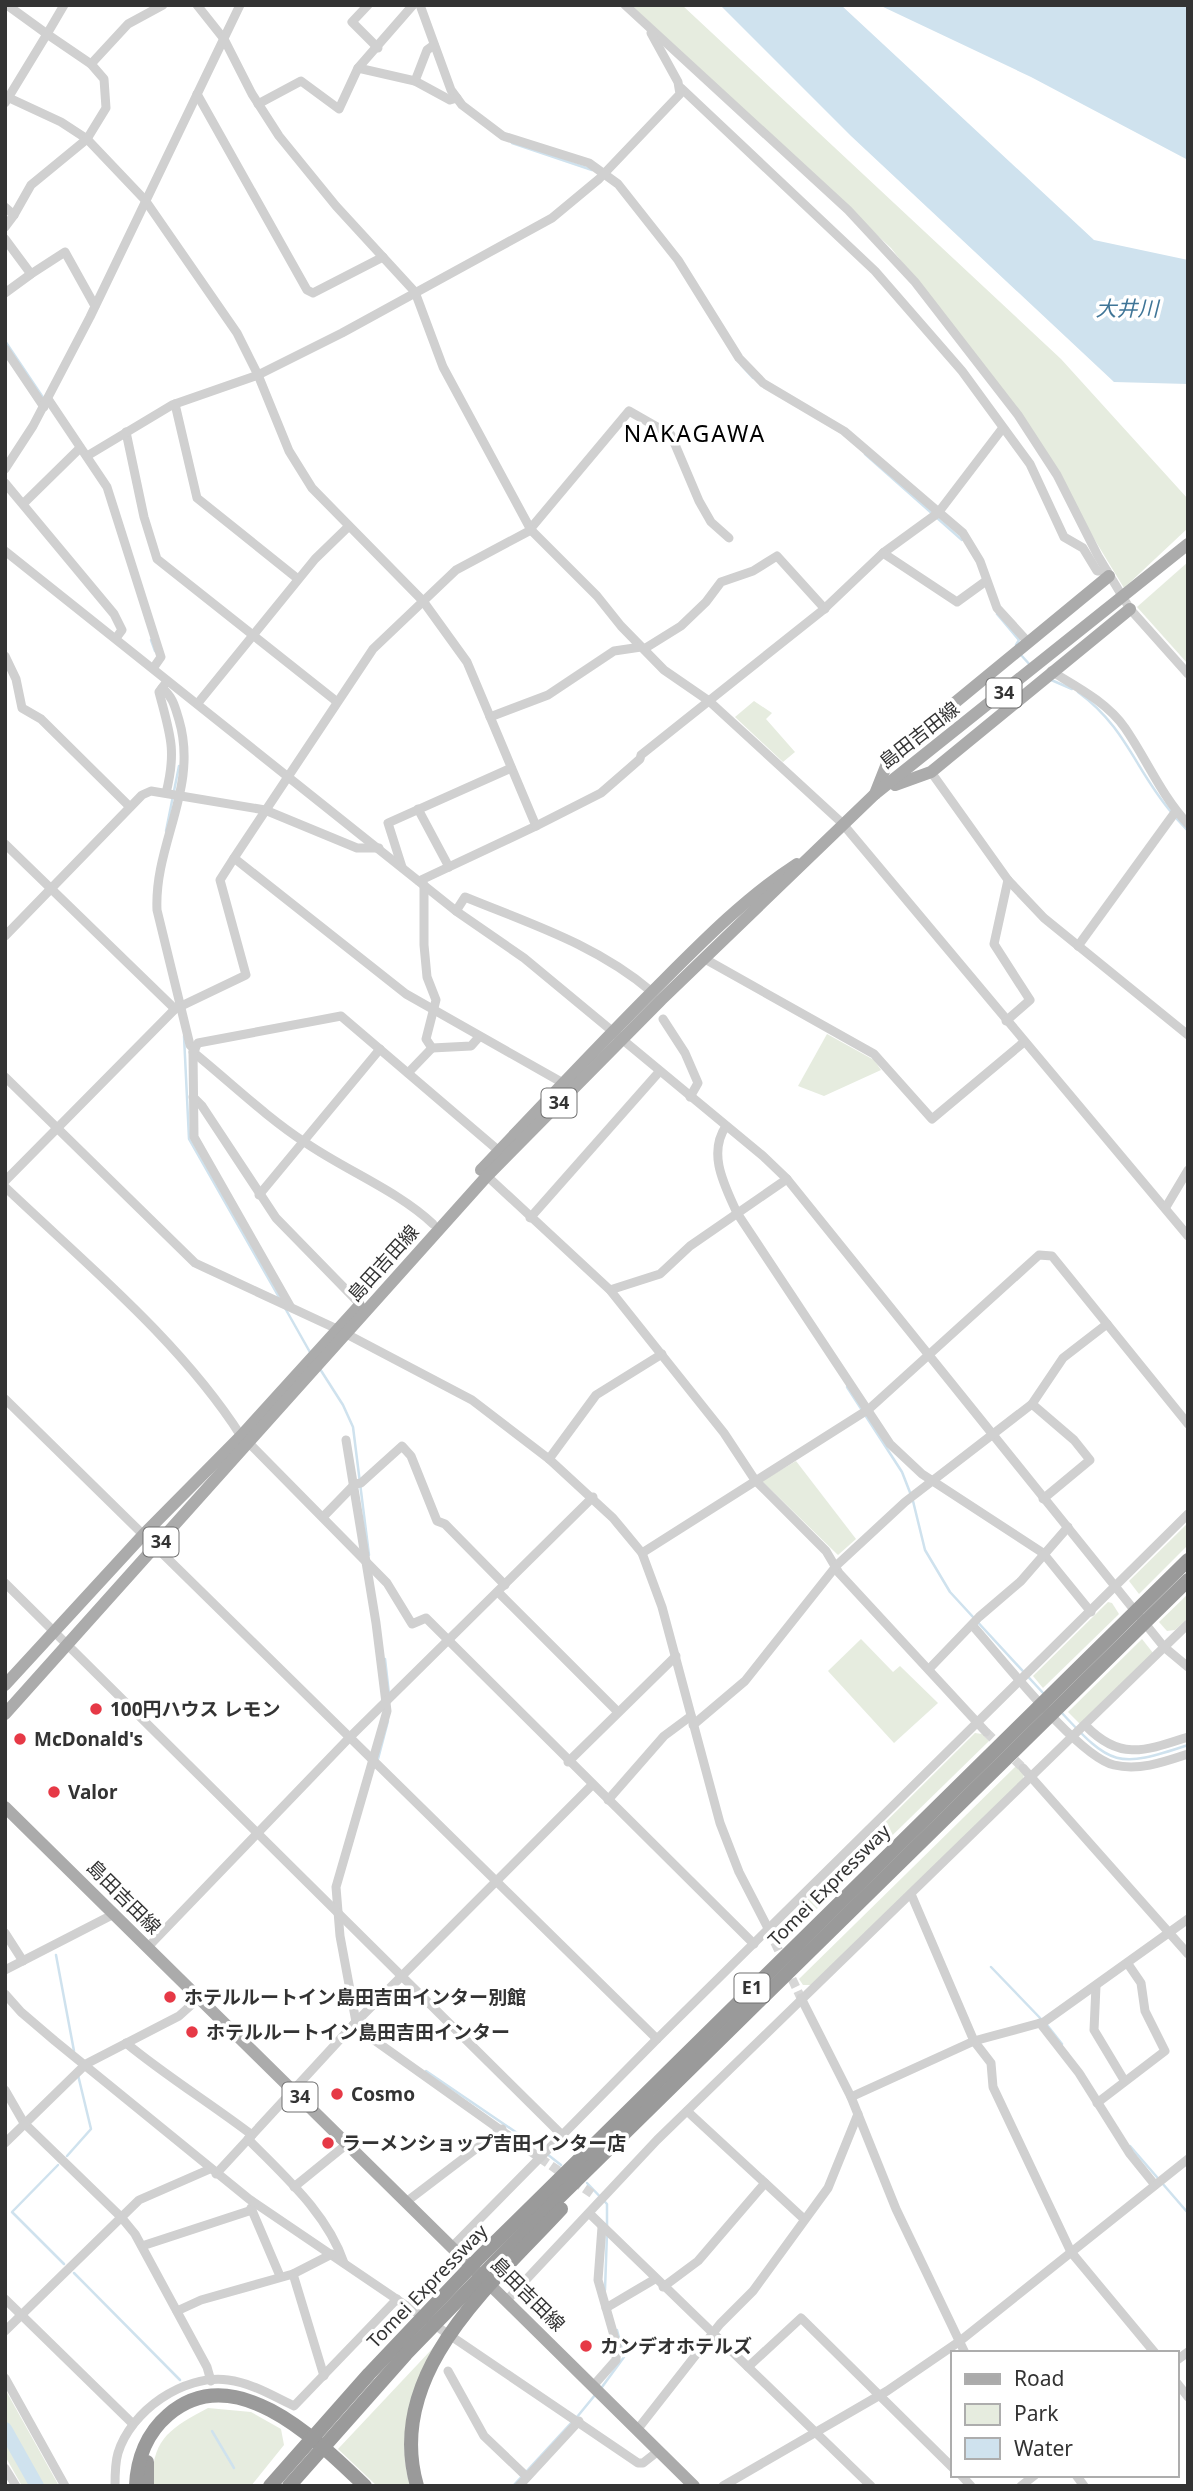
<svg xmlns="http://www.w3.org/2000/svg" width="1193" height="2491" viewBox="0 0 1193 2491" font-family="'Noto Sans','Noto Sans JP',sans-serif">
	<rect width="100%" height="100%" fill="#fff"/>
	<g fill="#e6ecdf">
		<path d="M631 5H682L1061 359 1188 499V528L1124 588 1008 397 891 248Z"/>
		<path d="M1188 562V664L1137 607Z"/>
		<path d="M754 701 772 713 766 719 795 752 783 762 735 717Z"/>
		<path d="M827 1034 874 1060 881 1070 824 1096 798 1086Z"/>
		<path d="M796 1461 856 1539 838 1555 762 1481Z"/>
		<path d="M1188 1523V1545L1139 1594 1129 1581Z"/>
		<path d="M1188 1594V1618L1175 1630 1167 1631 1159 1622Z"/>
		<path d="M1108 1602 1112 1603 1119 1614 1043 1688 1033 1676Z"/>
		<path d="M861 1639 893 1672 900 1666 938 1703 894 1743 828 1671Z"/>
		<path d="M1142 1639 1153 1653 1080 1724 1068 1712Z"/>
		<path d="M975 1733 982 1734 989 1741 783 1942 779 1928Z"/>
		<path d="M1016 1766 1024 1774 1023 1780 811 1985H803L799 1979Z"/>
		<path d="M433 2348C410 2389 396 2439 410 2486H377L338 2449Z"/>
		<path d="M5 2389 59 2486H22L5 2456Z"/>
		<path d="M208 2408 251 2412 281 2429 284 2445 251 2486H153C150 2440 170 2428 208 2408Z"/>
	</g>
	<g fill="#cfe2ee">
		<path d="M720 5H841L1094 240 1188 260V384L1114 382 851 136Z"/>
		<path d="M879 5H1188V160L1031 77Z"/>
	</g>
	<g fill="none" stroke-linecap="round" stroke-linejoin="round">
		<g stroke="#cfe2ee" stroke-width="2.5">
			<path d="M512 143 592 170"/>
			<path d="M5 341 44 399"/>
			<path d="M741 365 753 378"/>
			<path d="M865 454 962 540"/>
			<path d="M997 614 1019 640 1016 645"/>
			<path d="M151 640 155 651"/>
			<path d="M1021 655 1031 666"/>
			<path d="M1049 679 1072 689"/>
			<path d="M1078 692C1127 728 1135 770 1172 813"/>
			<path d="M1176 818 1188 831"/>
			<path d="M166 831 179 766"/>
			<path d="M184 1036 189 1139 280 1299"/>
			<path d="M285 1308 311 1354"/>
			<path d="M320 1369 343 1405 353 1427 369 1555"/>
			<path d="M847 1387 902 1472 911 1495"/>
			<path d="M913 1501 925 1550 950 1592 1044 1694"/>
			<path d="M385 1659 389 1694"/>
			<path d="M1061 1712C1111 1766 1117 1769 1188 1745"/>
			<path d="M378 1759 388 1721"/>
			<path d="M56 1955 74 2051"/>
			<path d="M991 1967 1042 2020"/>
			<path d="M1047 2025 1062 2044"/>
			<path d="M426 2071 542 2150"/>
			<path d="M1130 2146 1188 2213"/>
			<path d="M547 2154 561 2165"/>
			<path d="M67 2156 91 2129 78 2075"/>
			<path d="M58 2165 12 2212 64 2264"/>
			<path d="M587 2183 607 2204V2227"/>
			<path d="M74 2273 180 2380"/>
			<path d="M605 2290 607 2233"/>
			<path d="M602 2387 624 2357 617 2330"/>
			<path d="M577 2417 595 2395"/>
			<path d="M212 2431 234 2468"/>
			<path d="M513 2486 572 2422"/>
		</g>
		<path stroke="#cfe2ee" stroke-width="14" d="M5 2429 37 2486"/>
		<g stroke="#d6d6d6" stroke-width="9" stroke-dasharray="9 4.5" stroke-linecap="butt">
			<path d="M986 1732 1023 1768"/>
			<path d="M769 1930 801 1998"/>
			<path d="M540 2158 594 2195"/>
		</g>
		<g stroke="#d0d0d0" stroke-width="9">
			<path d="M64 5 47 34 91 64"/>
			<path d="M197 5 224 39 252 94 279 136 336 206 415 292 443 367 531 530 597 596 621 626 664 670 709 701 842 823 1188 1236"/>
			<path d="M368 5 352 22 378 48"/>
			<path d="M420 5 451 90 462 105 503 136 589 163 618 184 678 260 739 358 763 383 844 431 963 533 980 561 997 608 1028 642"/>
			<path d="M625 5 848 210 915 282 1018 415 1057 475 1098 556 1130 609 1188 674"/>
			<path d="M358 68 415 81 450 100 457 98"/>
			<path d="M415 81 427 50 434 45"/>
			<path d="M681 88 875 271 962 371 1030 464 1064 537 1083 548 1097 571H1107"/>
			<path d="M197 94 307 290 313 293 383 257"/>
			<path d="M5 96 61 122 87 139 145 200 237 333 258 375 289 451 312 488 423 601 467 662 536 826 419 881"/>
			<path d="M5 103 47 34 7 5"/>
			<path d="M258 104 301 81 339 109 358 68 413 5"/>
			<path d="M5 207 14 215 31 185 87 139 106 108 104 79 91 64 128 24 163 5"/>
			<path d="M5 227 14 215"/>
			<path d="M5 239 31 274 5 293"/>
			<path d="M31 274 65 252 95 306"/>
			<path d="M5 349 44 407"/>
			<path d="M48 399 107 487 161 657 154 667"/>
			<path d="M175 404 197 498 298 579"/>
			<path d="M126 432 144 517 157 559 336 701"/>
			<path d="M87 456 172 405 258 375 342 333 552 218 599 179 680 94 678 82 651 33"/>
			<path d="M5 469 33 426 90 317 240 5"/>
			<path d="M5 483 114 614 122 630 116 638"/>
			<path d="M24 503 80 448"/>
			<path d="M531 528 629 411 671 435 699 501 711 522 729 538"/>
			<path d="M5 551 456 911 524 958 763 1156 787 1179 1164 1647 1188 1667"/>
			<path d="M883 553 938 513 1002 429"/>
			<path d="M644 649 681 626 706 602 721 582 753 571 777 556 825 609"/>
			<path d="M5 656 16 679 22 708 41 719 130 807"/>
			<path d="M1051 671C1077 687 1107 702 1125 728 1147 760 1161 795 1188 824"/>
			<path d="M165 684 159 692C170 734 177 750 166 793"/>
			<path d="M162 688C173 697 175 707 179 720 199 788 154 844 157 910L190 1045 195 1050"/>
			<path d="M198 703 315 559 348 527"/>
			<path d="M490 717 548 695 614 651 641 647"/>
			<path d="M931 772 1008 880 1044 918 1188 1035"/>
			<path d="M418 809 449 867"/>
			<path d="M536 826 601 793 640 759 641 755 823 610 883 553 957 602 986 581"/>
			<path d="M5 844 175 1009"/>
			<path d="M234 858 406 994 563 1083"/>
			<path d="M402 867 388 823 511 768"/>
			<path d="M424 885V945L427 977 436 1000 426 1039 432 1048 471 1046 479 1037"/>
			<path d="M456 911 465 897C531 924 597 945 652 992"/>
			<path d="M5 936 142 795 151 791 265 810 357 848H379"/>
			<path d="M1078 946 1176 811"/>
			<path d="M705 959 874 1054 932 1119 1024 1042"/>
			<path d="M663 1019 685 1053 698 1083 690 1097"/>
			<path d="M1006 1021 1030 1000 994 944 1008 880"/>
			<path d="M193 1052C230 1082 266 1117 306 1143 347 1171 398 1191 433 1224"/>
			<path d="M408 1073 432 1048"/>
			<path d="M5 1077 195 1263 337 1329 472 1400 549 1459 613 1518 642 1553 662 1607 720 1823 739 1872 769 1930"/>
			<path d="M193 1097 202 1106 276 1218 360 1304"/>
			<path d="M726 1126C707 1154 725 1186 737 1213L890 1444 922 1474 1043 1553 1091 1612"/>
			<path d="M487 1176 610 1290 724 1433 755 1480 826 1551 839 1573 986 1732"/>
			<path d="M5 1181 175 1009 246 975 220 880 234 858 373 649 456 570 531 530"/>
			<path d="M5 1187C86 1264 181 1342 241 1436"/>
			<path d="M259 1195 380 1049"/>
			<path d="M1166 1207 1188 1170"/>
			<path d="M530 1218 659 1072"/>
			<path d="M610 1290 660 1274 690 1246 787 1179"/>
			<path d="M290 1306 194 1137 193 1052 198 1043 341 1016 499 1151"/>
			<path d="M5 1399 657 2039"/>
			<path d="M1032 1404 1074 1440 1090 1460 1043 1499"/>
			<path d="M346 1440 376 1623 387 1711 336 1887 340 1936 356 2022"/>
			<path d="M249 1443 387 1583 412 1624 426 1618 754 1944"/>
			<path d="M549 1459 596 1395 662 1354"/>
			<path d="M323 1517 355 1484 361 1483 402 1446 411 1456 437 1521 445 1524 505 1585"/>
			<path d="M642 1553 869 1409 1039 1255 1052 1256 1188 1424"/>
			<path d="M5 1583 563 2136"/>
			<path d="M498 1592 618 1712"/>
			<path d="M972 1625C1000 1656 1077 1756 1114 1765 1139 1771 1164 1762 1188 1754"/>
			<path d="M929 1669 979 1617 1021 1581 1068 1527"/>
			<path d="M693 1725 745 1681 837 1565 905 1502 1032 1404 1063 1358 1107 1324"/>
			<path d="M1086 1726C1120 1761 1145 1751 1188 1737"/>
			<path d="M568 1762 676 1656"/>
			<path d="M1023 1768 1188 1954"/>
			<path d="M608 1800 664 1736 691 1716"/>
			<path d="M911 1894 974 2041 991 2063 993 2087 1071 2252 1155 2353"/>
			<path d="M5 1933 23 1961"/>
			<path d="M148 1947 350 1737 593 1497"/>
			<path d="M5 1970 114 1914"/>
			<path d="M1096 1986 1094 2030 1124 2080"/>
			<path d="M5 1994 21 2012 55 2041 249 2199 638 2463H643L657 2452"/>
			<path d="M801 1998 851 2097 896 2209 965 2353"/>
			<path d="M1040 2023 1079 2073 1130 2154 1155 2185"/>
			<path d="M353 2025 540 2158"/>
			<path d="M126 2043C166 2076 210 2103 252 2135"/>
			<path d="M5 2090 24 2123 121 2217 135 2234 207 2367 211 2381"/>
			<path d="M851 2097 974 2041 1044 2022 1188 1919"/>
			<path d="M1097 2103 1165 2051 1145 2011 1141 1983 1128 1964"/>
			<path d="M687 2111 804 2219"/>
			<path d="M248 2139C284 2176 327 2213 344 2263"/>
			<path d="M5 2143 86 2064 179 2016 199 1998"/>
			<path d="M216 2174 356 2022 592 1785"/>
			<path d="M294 2187 347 2144"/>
			<path d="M406 2202 502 2129"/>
			<path d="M251 2208 280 2276"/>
			<path d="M590 2214 871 2486"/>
			<path d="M142 2246 252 2210"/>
			<path d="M452 2247 657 2039 1188 1514"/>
			<path d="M293 2274 324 2376"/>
			<path d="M663 2287 698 2261 765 2183"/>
			<path d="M5 2299 133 2424"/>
			<path d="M507 2300 657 2140 1188 1624"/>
			<path d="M409 2307 459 2253"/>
			<path d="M606 2308 655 2279"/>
			<path d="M177 2311 201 2300 293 2274 332 2254"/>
			<path d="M5 2331 139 2200 210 2169"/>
			<path d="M1177 2360 1188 2352"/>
			<path d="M748 2367 801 2318 953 2468"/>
			<path d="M448 2371 484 2436 527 2477"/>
			<path d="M5 2378 65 2486"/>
			<path d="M1177 2383 1188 2397"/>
			<path d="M593 2386 616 2360 617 2346 598 2280 602 2227"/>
			<path d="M637 2430 720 2324 753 2291 828 2188 858 2114"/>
			<path d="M5 2468 16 2486"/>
			<path d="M961 2475 971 2486"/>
			<path d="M1076 2475 1084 2486"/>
			<path d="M115 2486C115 2476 115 2463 118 2453 131 2411 183 2374 228 2380 252 2383 273 2396 294 2406L397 2299"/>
			<path d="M519 2486 579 2421"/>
			<path d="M723 2486 887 2391 960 2341 1188 2159"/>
			<path d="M1021 2486 1035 2475"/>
		</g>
		<g stroke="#ababab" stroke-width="12">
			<path d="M895 785 931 772 1130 609"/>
			<path d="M875 794 890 756 1109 576"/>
			<path d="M481 1170C538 1110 594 1050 652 992 697 947 743 899 797 864"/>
			<path d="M5 1685 144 1534 241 1436 359 1306"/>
			<path d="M5 1714 487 1176 661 1000 875 794 1188 544"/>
			<path d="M5 1807 694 2486"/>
		</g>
		<g stroke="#9a9a9a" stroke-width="14">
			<path d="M147 2462V2486"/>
			<path d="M136 2486C137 2459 147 2433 168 2415 235 2357 319 2442 365 2486"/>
			<path d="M270 2486 369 2374 479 2258 1188 1560"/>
			<path d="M289 2486 406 2354 530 2226 1188 1580"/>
			<path d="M417 2486C384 2372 493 2283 561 2209"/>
		</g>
	</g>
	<g fill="#e63946" stroke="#fff" stroke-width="2.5">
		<circle cx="96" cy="1709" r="7"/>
		<circle cx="20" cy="1739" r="7"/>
		<circle cx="54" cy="1792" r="7"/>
		<circle cx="170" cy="1997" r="7"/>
		<circle cx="192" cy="2032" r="7"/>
		<circle cx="337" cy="2094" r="7"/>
		<circle cx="328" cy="2143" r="7"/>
		<circle cx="586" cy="2346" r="7"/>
	</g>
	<g text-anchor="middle" stroke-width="7" stroke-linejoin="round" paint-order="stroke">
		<g fill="#fff" stroke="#707070" stroke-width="2">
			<rect x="986.5" y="678.5" width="35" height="29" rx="5"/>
			<rect x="541.5" y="1088.5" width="35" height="29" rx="5"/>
			<rect x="143.5" y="1527.5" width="35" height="29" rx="5"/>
			<rect x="734.5" y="1973.5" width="35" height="29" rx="5"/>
			<rect x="282.5" y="2082.5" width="35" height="29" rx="5"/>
		</g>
		<g font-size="18" font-weight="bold" fill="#333">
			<text x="1004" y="699">34</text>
			<text x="559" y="1109">34</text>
			<text x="161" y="1548">34</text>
			<text x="752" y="1994">E1</text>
			<text x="300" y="2103">34</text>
		</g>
		<g font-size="19" fill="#333" stroke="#fff">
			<text transform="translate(919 735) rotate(-38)" y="7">島田吉田線</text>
			<text transform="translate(383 1263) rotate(-48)" y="7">島田吉田線</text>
			<text transform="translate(829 1885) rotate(-45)" y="7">Tomei Expressway</text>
			<text transform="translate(124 1897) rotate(45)" y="7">島田吉田線</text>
			<text transform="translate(427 2286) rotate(-46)" y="7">Tomei Expressway</text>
			<text transform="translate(528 2294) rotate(45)" y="7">島田吉田線</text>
		</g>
		<g font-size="19" font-weight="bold" fill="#333" stroke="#fff" text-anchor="start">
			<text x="110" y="1716">100円ハウス レモン</text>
			<text x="34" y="1746">McDonald's</text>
			<text x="68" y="1799">Valor</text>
			<text x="184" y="2004">ホテルルートイン島田吉田インター別館</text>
			<text x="206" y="2039">ホテルルートイン島田吉田インター</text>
			<text x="351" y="2101">Cosmo</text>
			<text x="342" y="2150">ラーメンショップ吉田インター店</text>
			<text x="600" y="2353">カンデオホテルズ</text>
		</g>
		<g font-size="21" font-style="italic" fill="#3f7597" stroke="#fff">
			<text x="1127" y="316">大井川</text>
		</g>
		<g font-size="23" letter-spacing="2" fill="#000" stroke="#fff">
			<text x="695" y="442">NAKAGAWA</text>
		</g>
	</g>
	<rect width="1193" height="2491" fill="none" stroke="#333333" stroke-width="14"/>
	<rect x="951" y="2351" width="228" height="126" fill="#ffffff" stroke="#adadad" stroke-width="2"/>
	<rect x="965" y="2374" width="35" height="10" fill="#ababab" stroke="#adadad" stroke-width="2"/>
	<text x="1014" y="2386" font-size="21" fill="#333333">Road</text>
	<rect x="965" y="2404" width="35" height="21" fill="#e6ecdf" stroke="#adadad" stroke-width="2"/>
	<text x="1014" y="2421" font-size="21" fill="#333333">Park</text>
	<rect x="965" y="2438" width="35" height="21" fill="#cfe2ee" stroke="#adadad" stroke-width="2"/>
	<text x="1014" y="2456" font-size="21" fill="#333333">Water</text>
</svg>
